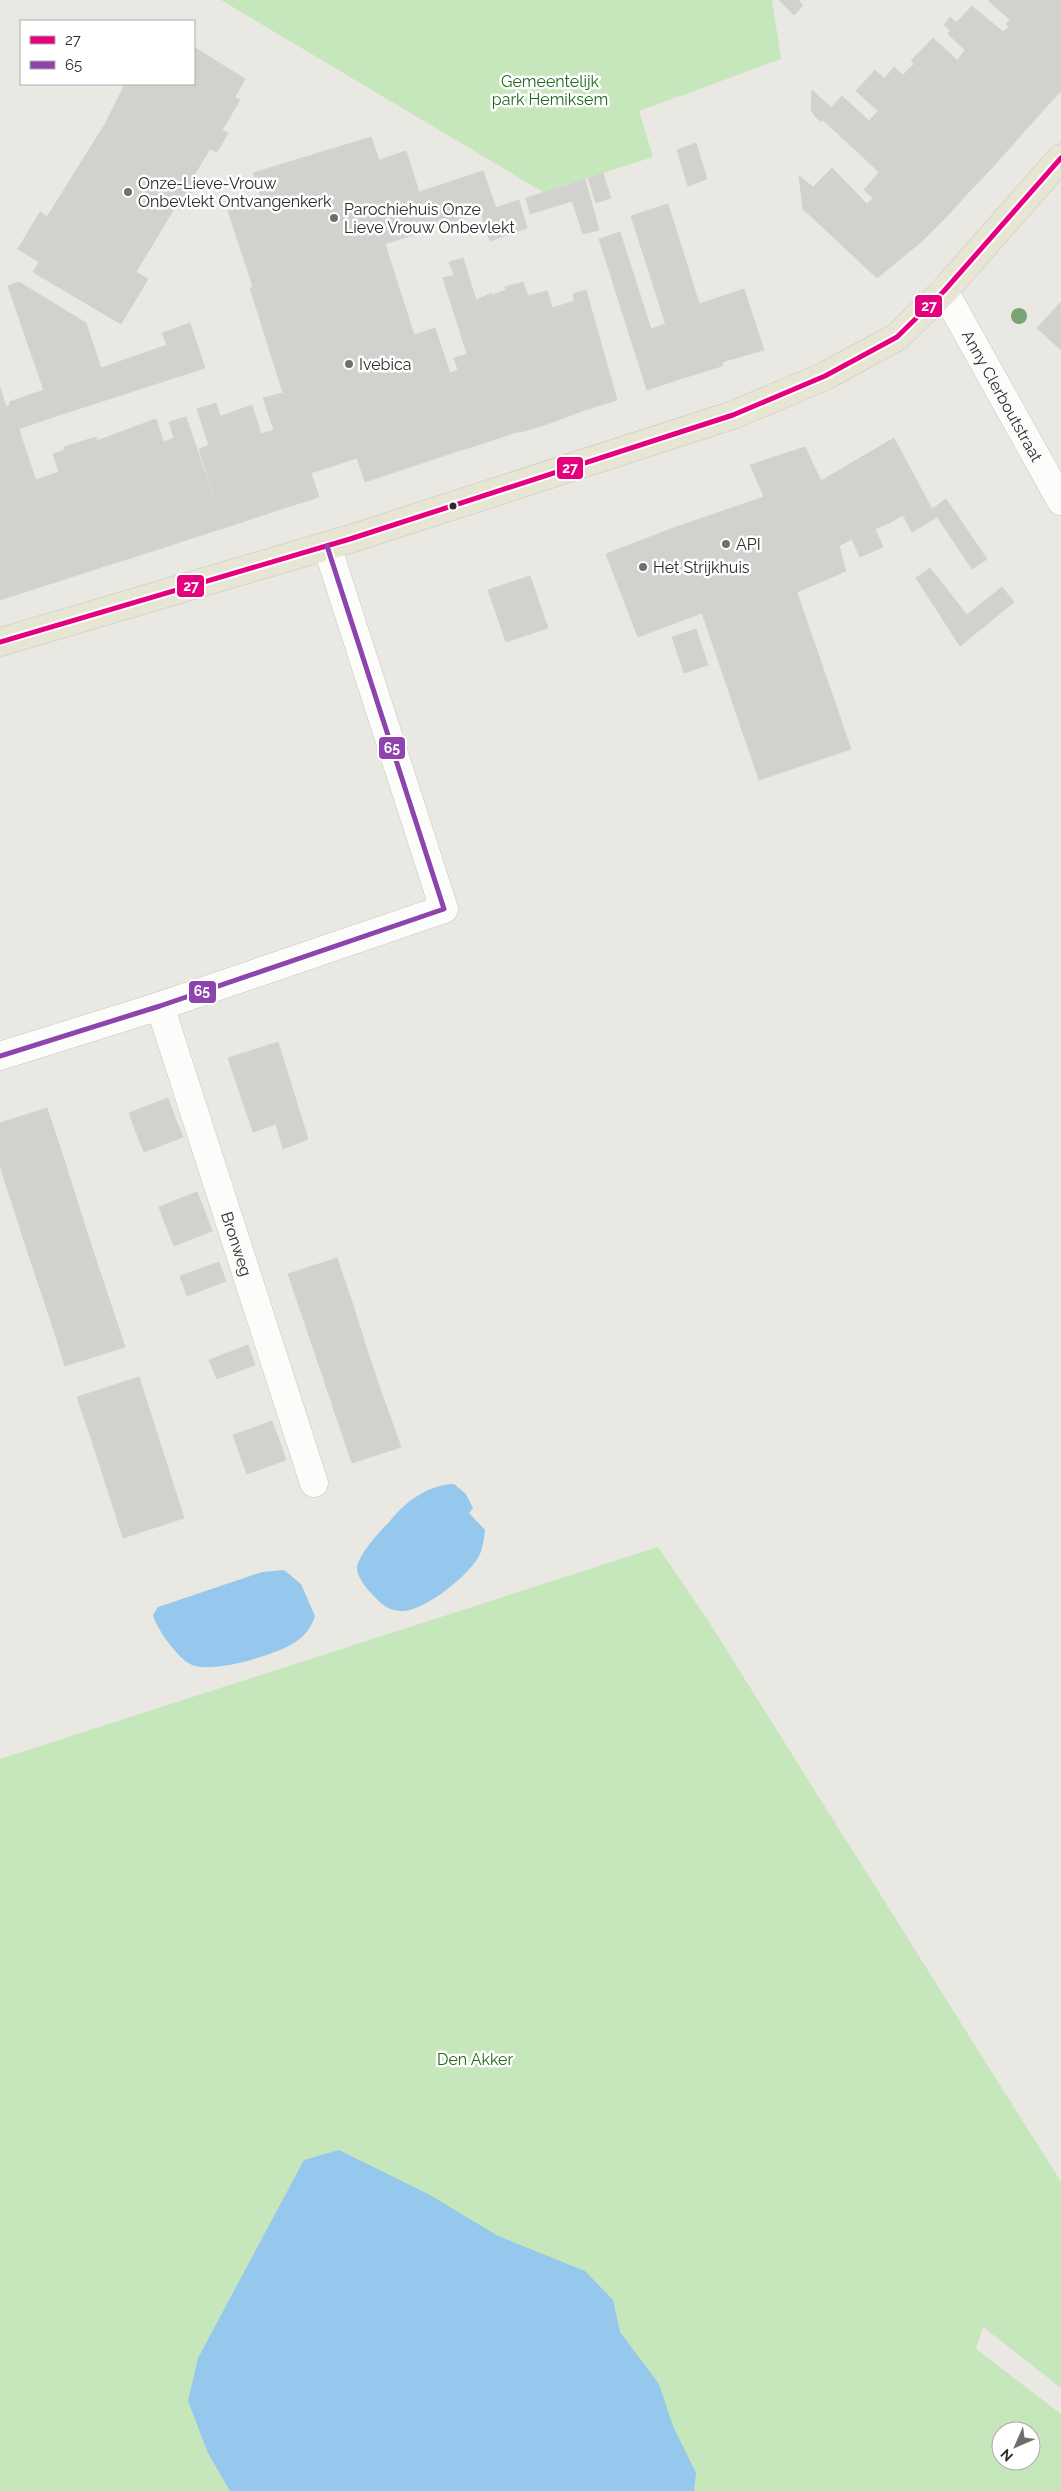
<svg xmlns="http://www.w3.org/2000/svg" width="1061" height="2491" viewBox="0 0 1061 2491" font-family="Raleway,sans-serif">
	<rect width="100%" height="100%" fill="#eae8e2"/>
	<g fill="#c6e6bb" fill-rule="evenodd">
		<path d="M221 0H772L781 59 639 111 653 157 543 192Z"/>
		<path d="M658 1547 707 1619 1061 2182V2388L983 2327 976 2349 1061 2414V2491H0V1759ZM1001 2431H1031V2461H1001Z"/>
	</g>
	<g fill="#95c8ec">
		<path d="M454 1484 466 1494 473 1508 469 1513 485 1530C484 1538 483 1548 479 1556 469 1575 423 1613 400 1611 387 1610 380 1603 372 1594 366 1588 357 1577 357 1568 358 1555 381 1530 390 1521 406 1501 428 1485 454 1484Z"/>
		<path d="M284 1570 301 1584 315 1616C312 1627 304 1637 294 1643 275 1655 210 1675 190 1664 178 1658 156 1628 153 1615L158 1607 262 1572Z"/>
		<path d="M339 2150 430 2195 498 2236 585 2271 613 2300 620 2332 659 2384 673 2426 696 2473 694 2491H230L208 2453 188 2401 198 2358 304 2160Z"/>
	</g>
	<g fill="#d3d1cd" stroke="#d5d3ce">
		<path d="M779 0H798L803 5 794 15Z"/>
		<path d="M988 0H1023L1061 35V74L1006 24 1010 20Z"/>
		<path d="M1023 0H1061V35Z"/>
		<path d="M972 6 1003 32 1009 27 1061 74V91L1049 104 958 21Z"/>
		<path d="M950 17 957 23 958 21 1049 104 1029 126 957 61 965 50 948 34 950 30 944 25Z"/>
		<path d="M933 38 1029 126 1008 150 911 61Z"/>
		<path d="M194 47 245 79 235 97 240 100 222 130 228 133 217 152 210 149 191 180 197 184 186 202 180 199 136 272 148 279 121 324 33 272 39 262 18 249 40 212 47 217 105 124 125 84H194Z"/>
		<path d="M914 64 1008 150 988 172 885 78 894 67 903 75Z"/>
		<path d="M875 70 988 172 969 192 856 91Z"/>
		<path d="M812 90 948 215 921 242 864 190 879 172 823 120 821 122 815 116 811 110Z"/>
		<path d="M842 96 869 121 878 111 969 192 948 215 831 108Z"/>
		<path d="M371 137 379 160 406 151 419 192 428 189 440 226 253 287 228 211 262 200 253 173Z"/>
		<path d="M696 143 707 179 688 186 677 150Z"/>
		<path d="M832 168 867 204 873 198 921 242 877 278 803 209 799 176 813 187Z"/>
		<path d="M483 171 496 208 440 226 428 189Z"/>
		<path d="M603 173 611 198 596 203 588 178Z"/>
		<path d="M585 179 599 230 583 234 567 185Z"/>
		<path d="M567 185 572 201 530 214 526 198Z"/>
		<path d="M519 200 527 228 490 241 481 213Z"/>
		<path d="M668 204 719 367 683 378 631 216Z"/>
		<path d="M620 232 651 329 666 324 683 378 647 390 599 239Z"/>
		<path d="M385 244 452 453 365 482 357 458 311 473 319 497 316 498 250 288Z"/>
		<path d="M463 258 517 432 481 444 460 377 463 376 458 370 454 358 467 354 443 278 454 275 449 262Z"/>
		<path d="M19 282 86 323 101 368 167 345 162 333 190 323 205 368 53 417 8 286Z"/>
		<path d="M523 282 528 296 547 291 585 410 550 423 505 287Z"/>
		<path d="M744 289 764 350 722 362 723 365 719 367 699 304Z"/>
		<path d="M506 290 550 423 521 432H517L476 300 492 293V295Z"/>
		<path d="M586 290 617 400 585 410 552 308 574 301 573 294Z"/>
		<path d="M1061 302V350L1037 328Z"/>
		<path d="M435 328 450 373 458 370 463 376 460 377 481 444 452 453 414 335Z"/>
		<path d="M0 387 6 407 0 408Z"/>
		<path d="M44 390 53 417 18 429 9 402Z"/>
		<path d="M283 393 316 498 284 508 261 434 274 430 263 398Z"/>
		<path d="M216 403 254 518 224 528 199 449 209 445 197 409Z"/>
		<path d="M11 405 68 578 9 597 0 569V408Z"/>
		<path d="M252 405 284 508 254 518 221 416Z"/>
		<path d="M186 417 224 528 195 537 164 442 174 438 169 422Z"/>
		<path d="M156 419 195 537 165 547 126 430Z"/>
		<path d="M126 430 165 547 134 557 97 441Z"/>
		<path d="M96 437 134 557 105 566 64 447Z"/>
		<path d="M894 438 932 509 939 516 912 532 903 515 889 523 860 458Z"/>
		<path d="M805 447 821 481 846 571 797 592 764 497 750 465Z"/>
		<path d="M65 450 105 566 68 578 35 480 59 472 53 454Z"/>
		<path d="M860 458 889 523 875 529 883 547 860 557 852 539 839 546 821 481Z"/>
		<path d="M764 497 851 749 759 780 673 528Z"/>
		<path d="M946 499 987 559 972 569 932 509Z"/>
		<path d="M673 528 702 613 638 637 606 554Z"/>
		<path d="M930 568 967 615 1002 587 1014 602 960 646 916 578Z"/>
		<path d="M0 569 9 597 0 600Z"/>
		<path d="M530 576 548 628 506 642 488 590Z"/>
		<path d="M696 629 708 665 684 673 672 637Z"/>
		<path d="M278 1042 308 1139 283 1149 276 1124 253 1132 228 1058Z"/>
		<path d="M168 1098 175 1118 136 1132 129 1113Z"/>
		<path d="M47 1108 63 1156 3 1175 0 1165V1123Z"/>
		<path d="M175 1118 183 1137 144 1152 136 1132Z"/>
		<path d="M63 1156 78 1204 19 1225 3 1175Z"/>
		<path d="M197 1192 205 1212 166 1226 159 1207Z"/>
		<path d="M78 1204 93 1251 34 1271 19 1225Z"/>
		<path d="M205 1212 212 1231 174 1246 166 1226Z"/>
		<path d="M93 1251 109 1299 50 1318 34 1271Z"/>
		<path d="M337 1258 353 1305 304 1321 288 1274Z"/>
		<path d="M219 1262 226 1281 187 1296 180 1276Z"/>
		<path d="M109 1299 125 1347 65 1366 50 1318Z"/>
		<path d="M353 1305 368 1353 320 1368 304 1321Z"/>
		<path d="M248 1345 255 1365 217 1379 209 1360Z"/>
		<path d="M368 1353 384 1400 336 1416 320 1368Z"/>
		<path d="M139 1377 154 1424 93 1444 77 1397Z"/>
		<path d="M384 1400 401 1447 352 1463 336 1416Z"/>
		<path d="M272 1421 279 1440 240 1455 233 1435Z"/>
		<path d="M154 1424 169 1471 108 1491 93 1444Z"/>
		<path d="M279 1440 286 1460 247 1474 240 1455Z"/>
		<path d="M169 1471 184 1518 123 1538 108 1491Z"/>
	</g>
	<g fill="none" stroke-linecap="round" stroke-linejoin="round">
		<defs>
			<g id="minor">
				<path id="s1" d="M944 291 1061 501"/>
				<path id="s2" d="M160 1006 314 1483"/>
				<path d="M0 1056 160 1006 444 909 327 546"/>
			</g>
			<path id="major" d="M0 642 350 539 733 415 825 376 897 337 944 291 1061 158"/>
		</defs>
		<use href="#minor" stroke="#c7c6c7" stroke-width="29"/>
		<use href="#major" stroke="#c6c5c2" stroke-width="29"/>
		<use href="#minor" stroke="#fcfcfb" stroke-width="28"/>
		<use href="#major" stroke="#e7e5d4" stroke-width="28"/>
		<defs>
			<path id="bus-1" d="M0 642 350 539 733 415 825 376 897 337 944 291 1061 158"/>
			<path id="bus-2" d="M0 1056 160 1006 444 909 327 546"/>
		</defs>
		<use href="#bus-1" stroke="#fff" stroke-width="9"/>
		<use href="#bus-2" stroke="#fff" stroke-width="9"/>
		<use href="#bus-1" stroke="#e5007d" stroke-width="5"/>
		<use href="#bus-2" stroke="#8e44ad" stroke-width="5"/>
	</g>
	<circle fill="#7aa374" cx="1019" cy="316" r="8"/>
	<g fill="#6e6e6c" stroke="#fff" stroke-width="2">
		<circle cx="128" cy="192" r="5"/>
		<circle cx="334" cy="218" r="5"/>
		<circle cx="349" cy="364" r="5"/>
		<circle cx="726" cy="544" r="5"/>
		<circle cx="643" cy="567" r="5"/>
	</g>
	<circle fill="#2c2c2c" stroke="#fff" stroke-width="2" cx="453" cy="506" r="4.5"/>
	<g text-anchor="middle" stroke-width="5" stroke-linejoin="round" paint-order="stroke">
		<g font-size="16" fill="#1e6a1a" stroke="#fff">
			<text x="550" y="87">Gemeentelijk<tspan x="550" dy="18">park Hemiksem</tspan></text>
			<text x="475" y="2065">Den Akker</text>
		</g>
		<g font-size="16" fill="#2c2c2c" stroke="#fff" text-anchor="start">
			<text x="138" y="189">Onze-Lieve-Vrouw<tspan x="138" dy="18">Onbevlekt Ontvangenkerk</tspan></text>
			<text x="344" y="215">Parochiehuis Onze<tspan x="344" dy="18">Lieve Vrouw Onbevlekt</tspan></text>
			<text x="359" y="370">Ivebica</text>
			<text x="736" y="550">API</text>
			<text x="653" y="573">Het Strijkhuis</text>
		</g>
		<g font-size="16" fill="#2c2c2c" stroke="#fff">
			<text dy="6" stroke="none"><textPath href="#s1" startOffset="120">Anny Clerboutstraat</textPath></text>
			<text dy="6" stroke="none"><textPath href="#s2" startOffset="250">Bronweg</textPath></text>
		</g>
	</g>
	<g stroke="#fff" stroke-width="2">
		<rect x="914" y="294" width="29" height="24" rx="5" fill="#e5007d"/>
		<rect x="556" y="456" width="28" height="24" rx="5" fill="#e5007d"/>
		<rect x="176" y="574" width="29" height="24" rx="5" fill="#e5007d"/>
		<rect x="378" y="736" width="28" height="24" rx="5" fill="#8e44ad"/>
		<rect x="188" y="980" width="29" height="24" rx="5" fill="#8e44ad"/>
	</g>
	<g font-size="14" text-anchor="middle" font-weight="bold" fill="#fff">
		<text x="929" y="311">27</text>
		<text x="570" y="473">27</text>
		<text x="191" y="591">27</text>
		<text x="392" y="753">65</text>
		<text x="202" y="996">65</text>
	</g>
	<rect x="20" y="20" width="175" height="65" fill="#ffffff" stroke="#ababab"/>
	<rect x="30" y="36" width="25" height="8" fill="#e5007d" stroke="#ababab"/>
	<text x="65" y="45" font-size="15" fill="#2c2c2c">27</text>
	<rect x="30" y="61" width="25" height="8" fill="#8e44ad" stroke="#ababab"/>
	<text x="65" y="70" font-size="15" fill="#2c2c2c">65</text>
	<g transform="translate(1016 2446) rotate(225)"><circle r="24" fill="#ffffff" stroke="#ababab"/>
	<path d="M0-4L9 19L0 12L-9 19Z" fill="#6e6e6c"/>
	<text y="-8" font-size="14" font-weight="bold" text-anchor="middle" fill="#2c2c2c">N</text>
	</g>
</svg>
